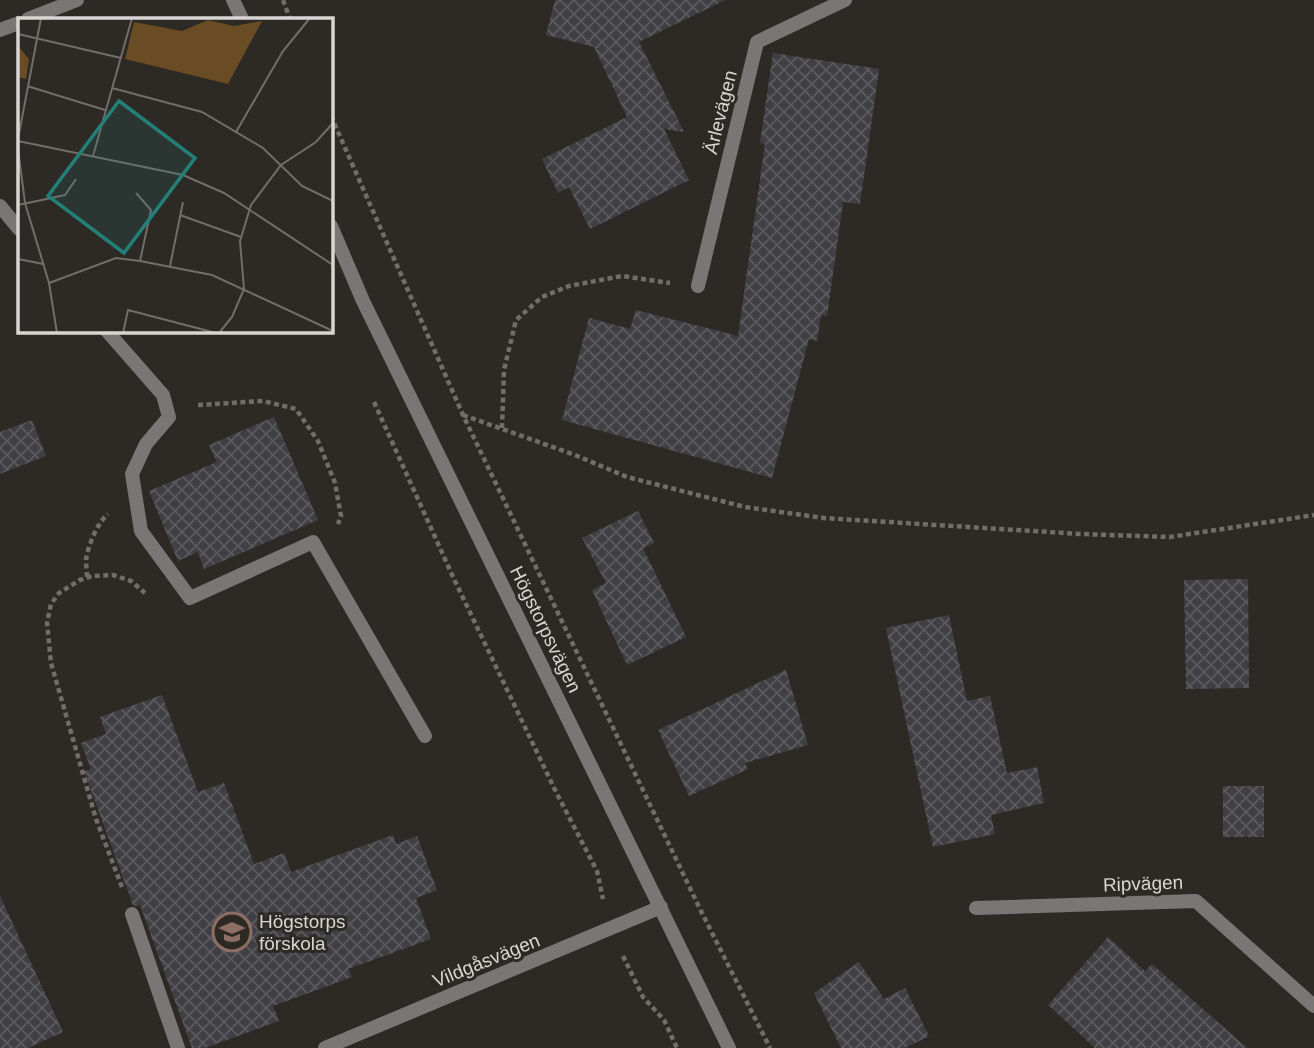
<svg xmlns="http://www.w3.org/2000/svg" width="1314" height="1048" viewBox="0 0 1314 1048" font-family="Arial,sans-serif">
	<defs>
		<pattern id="building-cross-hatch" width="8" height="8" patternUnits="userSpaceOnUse" patternTransform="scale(1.75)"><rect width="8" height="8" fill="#403f44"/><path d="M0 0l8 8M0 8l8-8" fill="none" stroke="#5b5a5e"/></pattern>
	</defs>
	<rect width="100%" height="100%" fill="#2d2925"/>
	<g fill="url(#building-cross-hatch)">
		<path d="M555 0H725L639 42 684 132 664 129 689 180 590 229 569 187 558 193 542 159 627 117 594 47 546 35Z"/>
		<path d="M773 53 879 69 860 204 843 202 827 316 821 315 817 341 809 339 772 478 562 420 589 318 630 329 636 310 738 336 765 144 760 143Z"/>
		<path d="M274 417 318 520 204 569 198 552 178 561 149 491 217 462 209 445Z"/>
		<path d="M32 420 46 456 0 474V432Z"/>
		<path d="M638 511 654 543 643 548 686 637 627 665 592 590 606 583 582 538Z"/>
		<path d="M1248 579 1249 688 1186 689 1184 580Z"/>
		<path d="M949 615 967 701 990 696 1007 773 1037 767 1044 803 991 815 995 834 933 847 886 628Z"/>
		<path d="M786 670 808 745 745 763 748 769 689 796 658 730Z"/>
		<path d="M162 695 198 792 224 783 254 864 284 853 291 872 393 835 396 844 417 836 437 890 416 898 431 939 348 969 352 977 273 1006 279 1021 205 1048H192L140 905 137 906 133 905 84 771 91 769 81 743 106 734 100 717Z"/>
		<rect x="1223" y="786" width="41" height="51"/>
		<path d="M0 896 63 1032 28 1048H0Z"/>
		<path d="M1108 937 1145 971 1152 964 1247 1048H1095L1048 1005Z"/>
		<path d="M859 962 884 999 905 988 929 1036 905 1048H841L814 993Z"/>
	</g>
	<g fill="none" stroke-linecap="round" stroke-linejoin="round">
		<g stroke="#716e6a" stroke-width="4.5" stroke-dasharray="5 3.5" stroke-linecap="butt">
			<path d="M283 0 290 19"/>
			<path d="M331 116 463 415 700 909 770 1048"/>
			<path d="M374 402 454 579 556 792 597 871 603 899"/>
			<path d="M198 405 263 401 296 409 318 441 335 483 341 516 338 524"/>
			<path d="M463 415 575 455 627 477 745 507 824 518 1081 534 1170 537 1314 515"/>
			<path d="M502 428 504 370 516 320 542 297 569 286 622 276 670 283"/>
			<path d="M87 577C87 572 86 566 86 560 88 546 97 523 108 514"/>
			<path d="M122 887 96 819 51 663 47 623 51 604 59 593 80 580 92 576 113 575 131 581 145 593"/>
			<path d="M623 956 643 997 664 1020 677 1048"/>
		</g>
		<g stroke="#797675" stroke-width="14">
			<path d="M28 19 77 0"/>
			<path d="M0 30 19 23"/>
			<path d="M0 206 19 229"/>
			<path d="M107 331 163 395 169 417 146 444 132 474 141 531 190 598 313 542 425 736"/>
			<path d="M132 914 178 1048"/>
		</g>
		<g stroke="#797675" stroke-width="14">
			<path d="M698 286 757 42 845 0"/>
			<path d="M976 908 1196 901 1314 1006"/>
			<path d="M325 1048 661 907"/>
		</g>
		<g stroke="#797675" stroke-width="14">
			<path d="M233 0 242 19"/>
			<path d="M331 226 363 301 729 1048"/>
		</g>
	</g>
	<defs>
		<symbol id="school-ring" viewBox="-11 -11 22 22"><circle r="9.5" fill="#2d2925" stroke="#8d6e63" stroke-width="1.5"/><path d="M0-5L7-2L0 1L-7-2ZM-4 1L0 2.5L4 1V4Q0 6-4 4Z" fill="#8d6e63"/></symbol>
	</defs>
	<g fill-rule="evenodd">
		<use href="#school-ring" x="210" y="910" width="44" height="44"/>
	</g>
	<g text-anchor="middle" stroke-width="6" stroke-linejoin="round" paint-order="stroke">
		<g font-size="19" fill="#d8d5d2" stroke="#2d2925">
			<text transform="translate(720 112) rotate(-76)" y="7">Ärlevägen</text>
			<text transform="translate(546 629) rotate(64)" y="7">Högstorpsvägen</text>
			<text transform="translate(1143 883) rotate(-2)" y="7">Ripvägen</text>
			<text transform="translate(486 960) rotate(-22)" y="7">Vildgåsvägen</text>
		</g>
		<g font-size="19" fill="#d8d5d2" stroke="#2d2925" text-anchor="start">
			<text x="259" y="928">Högstorps<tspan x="259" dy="22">förskola</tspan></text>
		</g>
	</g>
	<g transform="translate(18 18)">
		<rect width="315" height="315" fill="#2d2925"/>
		<path d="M190 2 216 8 244 3 210 66 107 41 116 4 164 13ZM0 28 11 41 8 61 0 59Z" fill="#694b24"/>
		<path fill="none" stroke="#716e6a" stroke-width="2" d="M0 16 103 40M9 68 87 92M94 70 184 94 245 130 284 168 315 183M218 114 265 33 292 0M0 121 23 0M0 123 165 157 206 175 315 247M0 131 7 185 31 265 39 315M75 138 114 0M118 175 133 192 122 243M0 187 47 177 58 161M162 197 223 219M0 241 25 246M152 248 165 184M31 265 98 240 122 243 194 257 315 313M105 315 110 292 198 315M201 315 214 299 226 271 222 223 233 187 263 147 298 124 315 105"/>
		<path fill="#238078" fill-opacity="0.15" stroke="#238078" stroke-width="3.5" d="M101 83 177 140 106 235 30 178Z"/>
		<rect width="315" height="315" fill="none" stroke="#d8d5d2" stroke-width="3.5"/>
	</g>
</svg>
